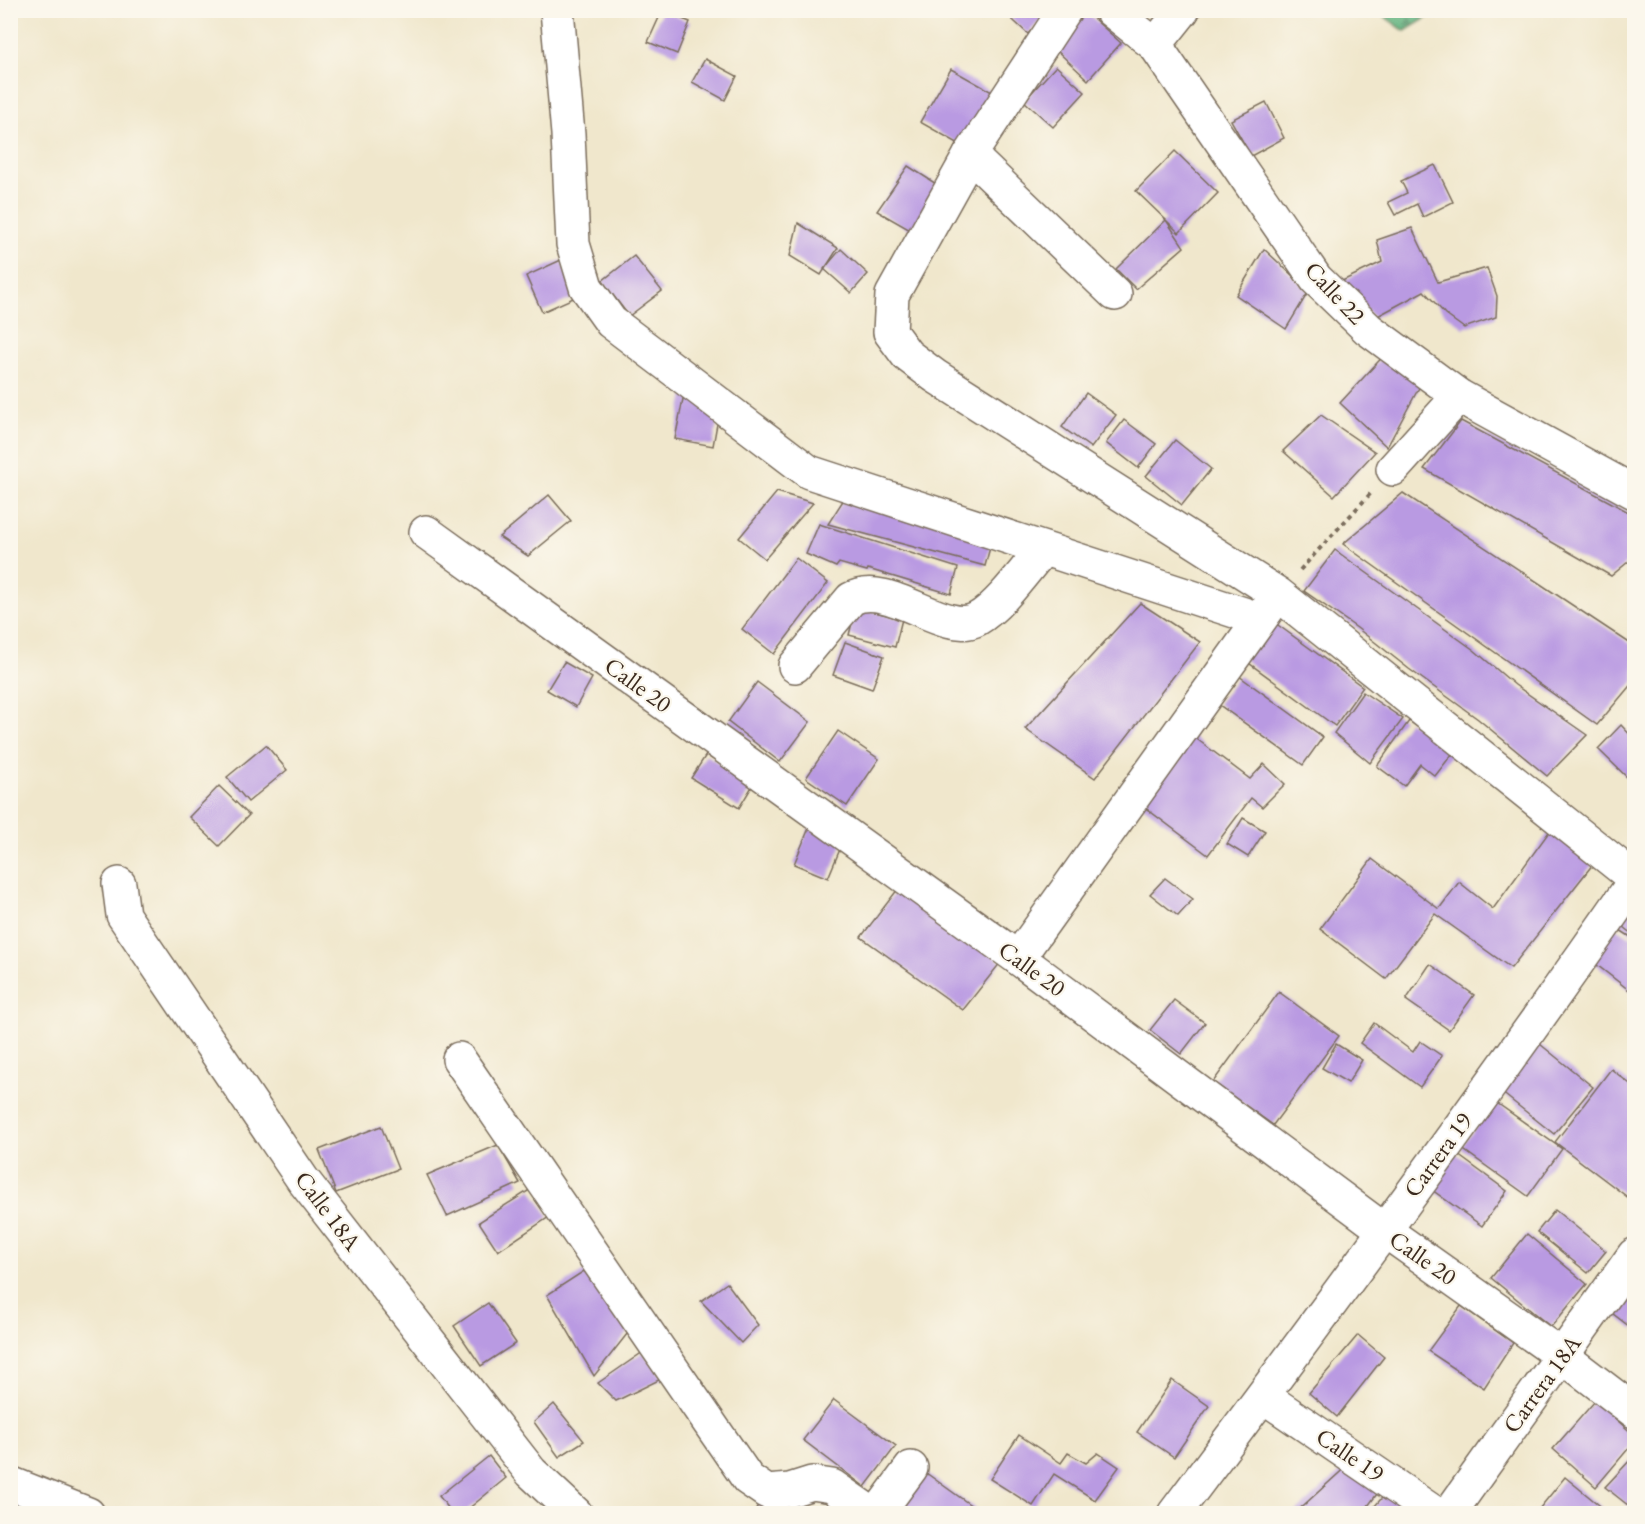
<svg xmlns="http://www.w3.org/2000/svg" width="1645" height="1524" viewBox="0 0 1645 1524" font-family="'EB Garamond',serif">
	<defs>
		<pattern id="forest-firs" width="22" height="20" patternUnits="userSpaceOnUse" patternTransform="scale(1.5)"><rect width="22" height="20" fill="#61b27e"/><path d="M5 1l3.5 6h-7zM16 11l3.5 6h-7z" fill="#519167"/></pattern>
	</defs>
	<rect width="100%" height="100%" fill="#fbf7ec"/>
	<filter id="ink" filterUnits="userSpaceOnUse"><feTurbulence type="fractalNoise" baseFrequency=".0167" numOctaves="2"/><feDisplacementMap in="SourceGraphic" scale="12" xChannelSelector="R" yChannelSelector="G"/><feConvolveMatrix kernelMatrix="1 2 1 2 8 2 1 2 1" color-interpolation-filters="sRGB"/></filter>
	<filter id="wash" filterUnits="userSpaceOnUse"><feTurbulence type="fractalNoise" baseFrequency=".008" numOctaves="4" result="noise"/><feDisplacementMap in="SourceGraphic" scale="24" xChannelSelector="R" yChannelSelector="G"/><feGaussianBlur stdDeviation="1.35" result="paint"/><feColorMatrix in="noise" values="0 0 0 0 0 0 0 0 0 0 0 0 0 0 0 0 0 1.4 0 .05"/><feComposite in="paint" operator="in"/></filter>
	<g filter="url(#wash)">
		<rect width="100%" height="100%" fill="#f0e7cc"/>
		<path fill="url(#forest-firs)" stroke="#4e6e4e" stroke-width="1.5" d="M1378 11 1438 10V11L1405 31 1378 12Z"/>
		<g id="blocks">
			<g fill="#b99ae2">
				<path d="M1002 10H1049L1028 34Z"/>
				<path d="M662 11 690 22 677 54 648 42Z"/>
				<path d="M1086 12 1121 43 1088 80 1054 48Z"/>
				<path d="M705 59 737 76 725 100 692 82Z"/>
				<path d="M1056 66 1085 92 1053 127 1024 101Z"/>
				<path d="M951 69 992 92 961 145 920 122Z"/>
				<path d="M1266 102 1284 138 1251 156 1231 120Z"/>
				<path d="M1175 151 1218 193 1179 233 1166 220 1184 247 1136 289 1116 269 1166 220 1136 191Z"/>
				<path d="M1435 165 1453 202 1423 217 1417 204 1395 215 1388 202 1407 193 1401 181Z"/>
				<path d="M908 166 941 187 912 231 877 211Z"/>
				<path d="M798 223 838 248 821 275 790 256Z"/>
				<path d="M1412 228 1438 282 1487 268 1497 296 1496 317 1464 328 1446 315 1424 291 1374 318 1340 282 1382 262 1377 240Z"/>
				<path d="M841 249 868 274 851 293 824 269Z"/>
				<path d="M1264 249 1309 291 1286 329 1236 295Z"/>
				<path d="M634 256 662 291 629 316 602 281Z"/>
				<path d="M561 260 578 296 542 312 526 276Z"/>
				<path d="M1388 351 1421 384 1387 447 1340 403Z"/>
				<path d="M1086 393 1116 415 1091 448 1062 427Z"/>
				<path d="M684 394 719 413 713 446 675 439Z"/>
				<path d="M1321 415 1375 452 1334 496 1283 451Z"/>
				<path d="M1124 420 1156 444 1138 468 1106 443Z"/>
				<path d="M1461 421 1634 515V557L1611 576 1424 469Z"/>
				<path d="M1175 440 1211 469 1182 505 1146 476Z"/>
				<path d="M777 492 813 503 765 559 739 538Z"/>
				<path d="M1403 493 1634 646V681L1597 725 1343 544Z"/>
				<path d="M549 495 571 521 528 556 499 537Z"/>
				<path d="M844 499 993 536 985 566 828 524Z"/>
				<path d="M819 524 958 568 951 594 868 569 867 571 839 563 836 567 806 554Z"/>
				<path d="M1335 550 1474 650 1515 685 1587 735 1547 776 1478 719 1409 669 1357 628 1304 591Z"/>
				<path d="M796 558 828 583 774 654 742 629Z"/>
				<path d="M1140 603 1200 642 1095 778 1025 729Z"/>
				<path d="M856 607 902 619 895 647 849 635Z"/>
				<path d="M1271 620 1363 687 1335 726 1242 658Z"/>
				<path d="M845 642 884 656 872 689 833 675Z"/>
				<path d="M564 662 592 678 576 707 547 690Z"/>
				<path d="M1239 676 1323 737 1303 765 1218 704Z"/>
				<path d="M757 682 810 722 780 762 728 722Z"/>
				<path d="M1363 692 1403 719 1370 763 1334 733Z"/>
				<path d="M1409 721 1453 753 1435 776 1420 764 1404 786 1377 766Z"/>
				<path d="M1621 725 1634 739V784L1598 749Z"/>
				<path d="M838 731 879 759 847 806 806 778Z"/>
				<path d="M1190 734 1250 779 1264 764 1285 784 1262 807 1251 798 1208 855 1139 803Z"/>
				<path d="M266 745 287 770 248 802 227 777Z"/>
				<path d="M706 755 753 785 739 808 691 778Z"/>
				<path d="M219 786 249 815 219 846 189 817Z"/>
				<path d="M1243 818 1265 831 1248 857 1227 844Z"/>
				<path d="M1554 825 1597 859 1511 968 1435 914 1386 979 1320 929 1372 859 1439 909 1459 882 1493 909Z"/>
				<path d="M809 828 843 842 828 878 794 864Z"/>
				<path d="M1165 878 1193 899 1178 916 1150 894Z"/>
				<path d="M901 885 1001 962 963 1010 861 937Z"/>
				<path d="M1634 894V935L1614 919Z"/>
				<path d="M1612 925 1634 939V994L1588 958Z"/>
				<path d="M1430 964 1474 995 1449 1030 1406 1000Z"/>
				<path d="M1279 992 1339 1036 1273 1125 1213 1082Z"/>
				<path d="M1174 1000 1205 1023 1181 1054 1150 1030Z"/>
				<path d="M1374 1023 1413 1052 1420 1041 1442 1056 1420 1087 1360 1043Z"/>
				<path d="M1535 1040 1593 1087 1554 1134 1496 1088Z"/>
				<path d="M1336 1044 1362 1060 1348 1083 1322 1068Z"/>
				<path d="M1611 1069 1634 1087V1202L1555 1142Z"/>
				<path d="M1494 1101 1562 1149 1528 1196 1461 1148Z"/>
				<path d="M381 1126 398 1169 336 1193 319 1150Z"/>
				<path d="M498 1145 520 1183 447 1216 427 1175Z"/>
				<path d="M1454 1152 1507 1191 1482 1226 1428 1187Z"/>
				<path d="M531 1189 549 1217 498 1251 479 1222Z"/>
				<path d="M1555 1210 1606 1251 1588 1273 1537 1232Z"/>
				<path d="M1527 1234 1587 1284 1551 1327 1491 1278Z"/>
				<path d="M584 1271 631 1329 594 1376 547 1295Z"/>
				<path d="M1634 1273V1330L1608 1310Z"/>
				<path d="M727 1283 758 1325 741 1343 701 1301Z"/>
				<path d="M488 1303 516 1343 481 1366 454 1326Z"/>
				<path d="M1461 1306 1513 1343 1484 1388 1428 1351Z"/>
				<path d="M1358 1335 1384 1357 1337 1417 1309 1393Z"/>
				<path d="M643 1352 663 1378 616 1401 598 1383Z"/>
				<path d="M1172 1380 1209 1406 1174 1457 1137 1432Z"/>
				<path d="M834 1400 896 1446 865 1487 803 1440Z"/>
				<path d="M1595 1401 1634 1435V1442L1596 1487 1553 1449Z"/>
				<path d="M554 1404 584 1441 559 1457 534 1422Z"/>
				<path d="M1019 1435 1061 1463 1068 1453 1086 1463 1098 1453 1119 1467 1095 1500 1054 1474 1033 1506 990 1479Z"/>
				<path d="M489 1456 506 1478 462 1514H453L439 1496Z"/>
				<path d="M1634 1456V1510L1605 1487Z"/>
				<path d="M1348 1465 1383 1486 1362 1514H1294Z"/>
				<path d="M922 1470 983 1514H889Z"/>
				<path d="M1565 1477 1610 1514H1535Z"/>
				<path d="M1393 1485 1424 1514H1368Z"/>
				<path d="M765 1496 789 1514H752Z"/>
			</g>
		</g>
	</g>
	<g filter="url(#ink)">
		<use href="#blocks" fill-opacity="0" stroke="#7a6c5b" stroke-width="1.5"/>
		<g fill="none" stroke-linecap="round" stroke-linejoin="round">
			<defs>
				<g id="minor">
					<path d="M557 10 568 134 573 244 586 287 611 322 809 472 1259 619"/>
					<path d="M1065 10 970 155 892 295 890 332 907 355 935 376 1278 594 1634 878"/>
					<path d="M1111 10 1155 45 1316 279 1368 329 1459 396 1634 492"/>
					<path d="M1155 45 1183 10"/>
					<path d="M970 155 1115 294"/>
					<path d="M1393 469 1459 396"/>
					<path d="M426 532 1018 958 1384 1230 1562 1356 1634 1411"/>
					<path d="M795 666 851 599C888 578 945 637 977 619 999 607 1026 569 1043 549"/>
					<path d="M119 884 123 915 303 1180 531 1472 576 1514"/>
					<path d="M1018 958 1272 603"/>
					<path d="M459 1059 748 1479 767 1492 790 1490 812 1483 832 1486 872 1514"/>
					<path d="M1263 1396 1436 1514"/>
					<path d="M10 1483 88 1514"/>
					<path d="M877 1514 911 1468"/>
					<path d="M1174 1514C1331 1305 1486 1095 1634 882"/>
					<path d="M1449 1514 1634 1255"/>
				</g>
			</defs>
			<use href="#minor" stroke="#7a6c5b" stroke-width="36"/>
			<path stroke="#7a6c5b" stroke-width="4" stroke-dasharray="4.5 4.5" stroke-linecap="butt" d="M1300 570 1372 492"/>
			<use href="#minor" stroke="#fff" stroke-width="33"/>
		</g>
	</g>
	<g text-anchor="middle" stroke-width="4.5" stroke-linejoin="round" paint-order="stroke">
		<g font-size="24" fill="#3b2a1e" stroke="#fbf7ec">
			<text transform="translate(1335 293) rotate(47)" y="8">Calle 22</text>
			<text transform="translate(638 685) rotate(36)" y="8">Calle 20</text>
			<text transform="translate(1032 969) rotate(36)" y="8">Calle 20</text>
			<text transform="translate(1438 1155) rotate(-54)" y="8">Carrera 19</text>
			<text transform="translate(328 1211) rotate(53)" y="8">Calle 18A</text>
			<text transform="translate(1423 1258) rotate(35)" y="8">Calle 20</text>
			<text transform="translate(1542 1384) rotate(-54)" y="8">Carrera 18A</text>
			<text transform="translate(1350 1455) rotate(34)" y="8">Calle 19</text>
		</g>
	</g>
	<rect width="1645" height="1524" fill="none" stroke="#fbf7ec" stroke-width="36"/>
</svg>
